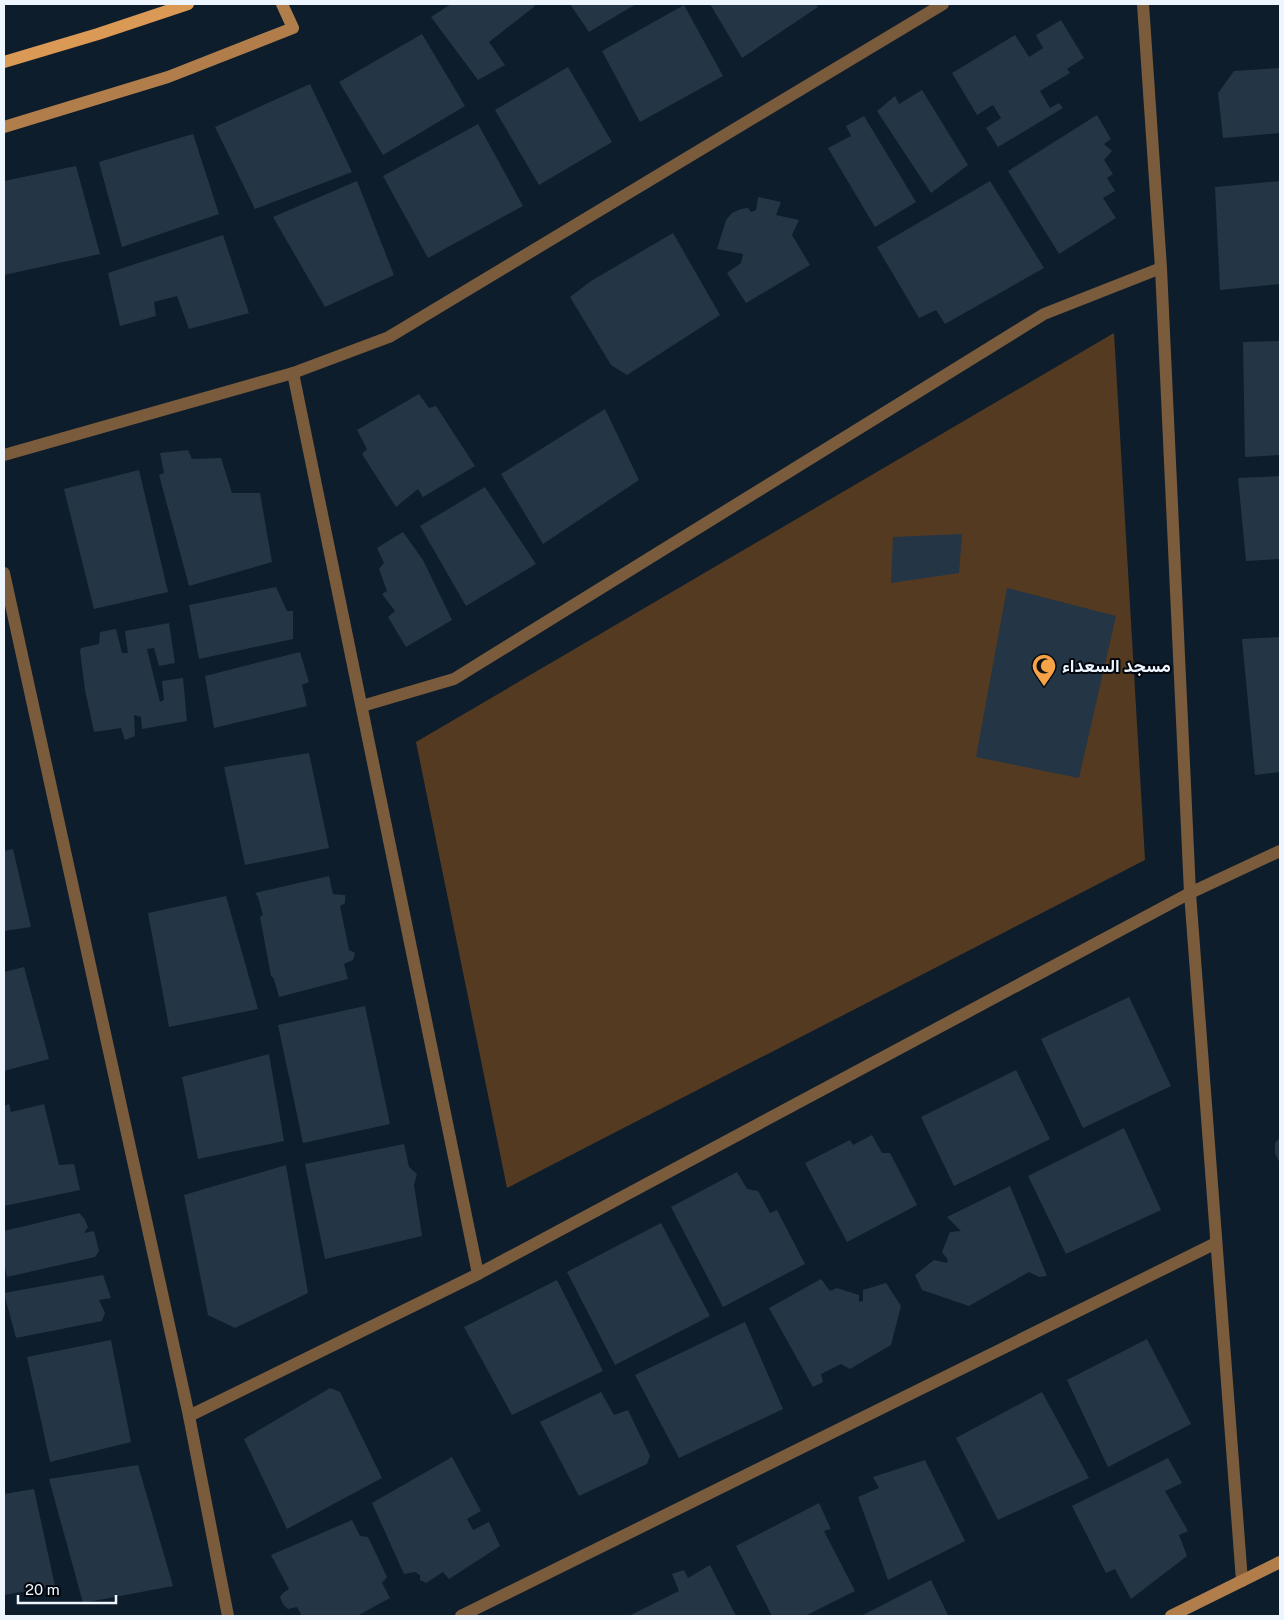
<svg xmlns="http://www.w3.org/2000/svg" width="1284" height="1620" viewBox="0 0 1284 1620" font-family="'Public Sans',Vazirmatn,sans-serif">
	<rect width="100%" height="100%" fill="#0d1d2c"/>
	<path fill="#543a21" d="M1114 333 1145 860 507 1188 416 742Z"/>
	<g fill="#243545">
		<path d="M451 4H533L535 6 489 42 505 65 478 80 431 17Z"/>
		<path d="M570 4H636L589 32Z"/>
		<path d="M710 4H816L818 7 742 58Z"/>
		<path d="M684 5 723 76 640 122 602 51Z"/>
		<path d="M1061 20 1084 58 1067 69 1070 73 1040 91 1050 108 1059 103 1063 108 998 147 986 128 1001 118 993 105 977 115 952 73 1015 35 1029 57 1043 48 1036 35Z"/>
		<path d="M422 34 465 106 383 155 339 82Z"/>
		<path d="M568 67 612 142 539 185 495 110Z"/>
		<path d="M1280 68V133L1223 138 1218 93 1234 71Z"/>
		<path d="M310 84 352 172 255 209 215 127Z"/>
		<path d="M922 90 968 165 931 193 877 111 895 96 899 104Z"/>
		<path d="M1097 115 1111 139 1104 144 1112 151 1104 160 1113 174 1107 178 1115 191 1103 198 1116 218 1059 254 1008 171Z"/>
		<path d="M864 116 916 202 875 227 828 148 851 136 846 126Z"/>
		<path d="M478 124 523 206 428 258 383 176Z"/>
		<path d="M193 134 219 214 122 247 99 162Z"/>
		<path d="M76 166 100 254 4 275V181Z"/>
		<path d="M357 181 394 275 325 307 273 217Z"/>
		<path d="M990 181 1044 268 945 324 936 310 919 318 877 247Z"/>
		<path d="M1280 181V284L1220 290 1215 187Z"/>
		<path d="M758 197 781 202 776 215 799 220 792 235 810 265 746 303 727 273 741 263 743 254 717 249 726 220 732 213 741 209 748 208 751 212 756 210Z"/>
		<path d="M673 233 720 315 627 375 611 365 570 297 591 281Z"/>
		<path d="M223 235 249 313 189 329 177 296 154 302 156 316 120 326 108 273Z"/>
		<path d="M1280 341V455L1245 457 1243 342Z"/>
		<path d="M419 394 429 408 436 406 475 466 423 497 418 489 396 507 362 454 367 449 357 430Z"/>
		<path d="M605 409 639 480 543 544 501 474Z"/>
		<path d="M188 450 192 459 221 458 232 493H260L272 562 189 586 159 475 164 473 160 453Z"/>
		<path d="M139 470 168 592 94 609 64 489Z"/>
		<path d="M1280 476V559L1246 561 1238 478Z"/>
		<path d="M485 487 536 564 466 606 420 526Z"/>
		<path d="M403 532 423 560 452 620 406 647 388 617 395 611 382 594 387 591 379 569 384 563 377 548Z"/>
		<path d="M962 534 959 573 891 583 893 537Z"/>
		<path d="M276 587 287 611H293V639L199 659 189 605Z"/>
		<path d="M1007 588 1116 616 1079 778 976 757Z"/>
		<path d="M169 623 175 663 159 666 154 648 147 649 160 702 164 700 162 681 183 678 187 721 142 729 141 717 134 715 135 736 125 740 121 728 94 732 85 690 80 651 81 648 99 644 100 632 116 629 122 653H128L125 631Z"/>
		<path d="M1280 637V772L1255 775 1242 639Z"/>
		<path d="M300 652 309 682 302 685 307 706 214 728 205 676Z"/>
		<path d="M309 753 329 848 245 865 224 767Z"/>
		<path d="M13 849 31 927 4 931V851Z"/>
		<path d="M329 876 333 894 345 895V903L340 906 349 950 355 953 353 960 344 964 348 979 279 997 274 979 271 976 260 917 263 915 258 897 255 893Z"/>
		<path d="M226 896 258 1009 169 1027 148 913Z"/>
		<path d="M24 967 49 1059 4 1071V972Z"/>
		<path d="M1129 997 1171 1086 1083 1128 1041 1039Z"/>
		<path d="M365 1006 390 1124 303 1143 278 1025Z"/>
		<path d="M269 1054 284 1141 198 1159 182 1077Z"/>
		<path d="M1016 1070 1050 1139 954 1186 921 1117Z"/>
		<path d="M9 1104 11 1112 44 1104 59 1165 74 1164 80 1190 4 1206V1106Z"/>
		<path d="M1124 1128 1161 1210 1066 1254 1028 1176Z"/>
		<path d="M872 1135 882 1153H890L917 1205 847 1242 805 1163 850 1140 853 1145Z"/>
		<path d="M1280 1138V1163L1275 1154V1143Z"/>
		<path d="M404 1144 409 1167 417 1174 414 1185 422 1236 325 1259 305 1164Z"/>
		<path d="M286 1165 308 1293 235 1328 208 1315 184 1195Z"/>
		<path d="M737 1172 747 1189 758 1191 770 1213 777 1210 805 1264 723 1307 671 1207Z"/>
		<path d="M1010 1186 1047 1276 1039 1277 1029 1272 969 1306 922 1290 915 1275 934 1260 947 1263 948 1260 942 1252 950 1232 961 1231 947 1217Z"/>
		<path d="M79 1213 84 1218 88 1227 84 1233 94 1231 99 1251 95 1257 7 1277 4 1263V1231Z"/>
		<path d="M661 1223 710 1316 615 1365 567 1272Z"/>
		<path d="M103 1275 111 1298 99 1300 105 1313 102 1321 16 1338 4 1293Z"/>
		<path d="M821 1279 830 1291 837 1288 859 1295V1302L863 1301V1290L886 1283 901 1306 891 1345 850 1369 841 1364 821 1374 823 1382 813 1387 769 1308Z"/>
		<path d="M557 1280 603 1371 512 1415 464 1327Z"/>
		<path d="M745 1322 783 1409 679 1458 635 1375Z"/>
		<path d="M1147 1339 1191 1424 1108 1467 1067 1380Z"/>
		<path d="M111 1340 131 1442 50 1462 27 1357Z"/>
		<path d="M330 1388 340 1392 382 1478 287 1529 244 1439Z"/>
		<path d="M601 1392 614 1415 628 1410 650 1456 647 1464 579 1496 540 1422Z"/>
		<path d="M1042 1392 1089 1478 998 1520 956 1438Z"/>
		<path d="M452 1457 481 1511 467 1519 473 1530 489 1522 500 1546 449 1579 443 1572 426 1583 420 1580V1575L415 1572 404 1574 372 1503Z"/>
		<path d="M1168 1458 1182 1483 1165 1491 1188 1531 1179 1535 1187 1556 1131 1599 1115 1569 1106 1573 1072 1506Z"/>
		<path d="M925 1460 965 1541 888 1580 858 1497 879 1488 873 1477Z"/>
		<path d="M138 1465 173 1586 83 1603 49 1479Z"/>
		<path d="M34 1489 55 1586 4 1595V1494Z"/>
		<path d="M819 1503 831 1529 824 1531 855 1591 805 1616H772L736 1546Z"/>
		<path d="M352 1520 360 1536 368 1537 387 1577 382 1583 390 1598 357 1616H302L297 1607 288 1609 283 1604 280 1597 283 1593 289 1589 271 1555Z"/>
		<path d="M710 1565 736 1616H629L679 1591 672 1574 684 1570 688 1578Z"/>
		<path d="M931 1580 948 1615 944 1616H861Z"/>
	</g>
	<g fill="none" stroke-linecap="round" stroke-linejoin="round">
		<g stroke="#7a5b3c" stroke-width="12">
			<path d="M1143 4 1161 268 1190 893 1242 1581"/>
			<path d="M293 373 478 1274"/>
			<path d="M4 455 293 373 389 337 943 4"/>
			<path d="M4 573 189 1416 228 1616"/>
			<path d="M362 706 454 679 1044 314 1161 268"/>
			<path d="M189 1416 478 1274 1190 893 1280 851"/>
			<path d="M461 1616 1216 1243"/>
		</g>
		<g stroke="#b17e4b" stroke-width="12">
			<path d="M4 127 168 77 293 28 282 4"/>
			<path d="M1171 1616 1280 1562"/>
		</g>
		<path stroke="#db9956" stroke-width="12" d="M4 62 98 34 188 4"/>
	</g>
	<defs>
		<symbol id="mosque-pin" viewBox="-11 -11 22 30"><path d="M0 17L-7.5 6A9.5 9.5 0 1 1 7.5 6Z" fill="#f6a247" stroke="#03070d"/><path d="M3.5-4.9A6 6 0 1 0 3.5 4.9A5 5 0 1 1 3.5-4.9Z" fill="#111"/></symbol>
	</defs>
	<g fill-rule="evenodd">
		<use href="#mosque-pin" x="1030" y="652" width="28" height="38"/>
	</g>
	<g text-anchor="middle" stroke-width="4" stroke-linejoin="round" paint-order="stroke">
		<g font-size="18" font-weight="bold" fill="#edf6fe" stroke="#03070d" text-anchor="start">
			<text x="1062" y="672">مسجد السعداء</text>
		</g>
	</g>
	<rect width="1284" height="1620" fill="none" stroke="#edf6fe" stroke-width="10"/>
	<path d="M18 1595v8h98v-8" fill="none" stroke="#edf6fe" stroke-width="2.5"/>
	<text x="25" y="1595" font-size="15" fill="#edf6fe" stroke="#03070d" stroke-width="4" paint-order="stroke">20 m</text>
</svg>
